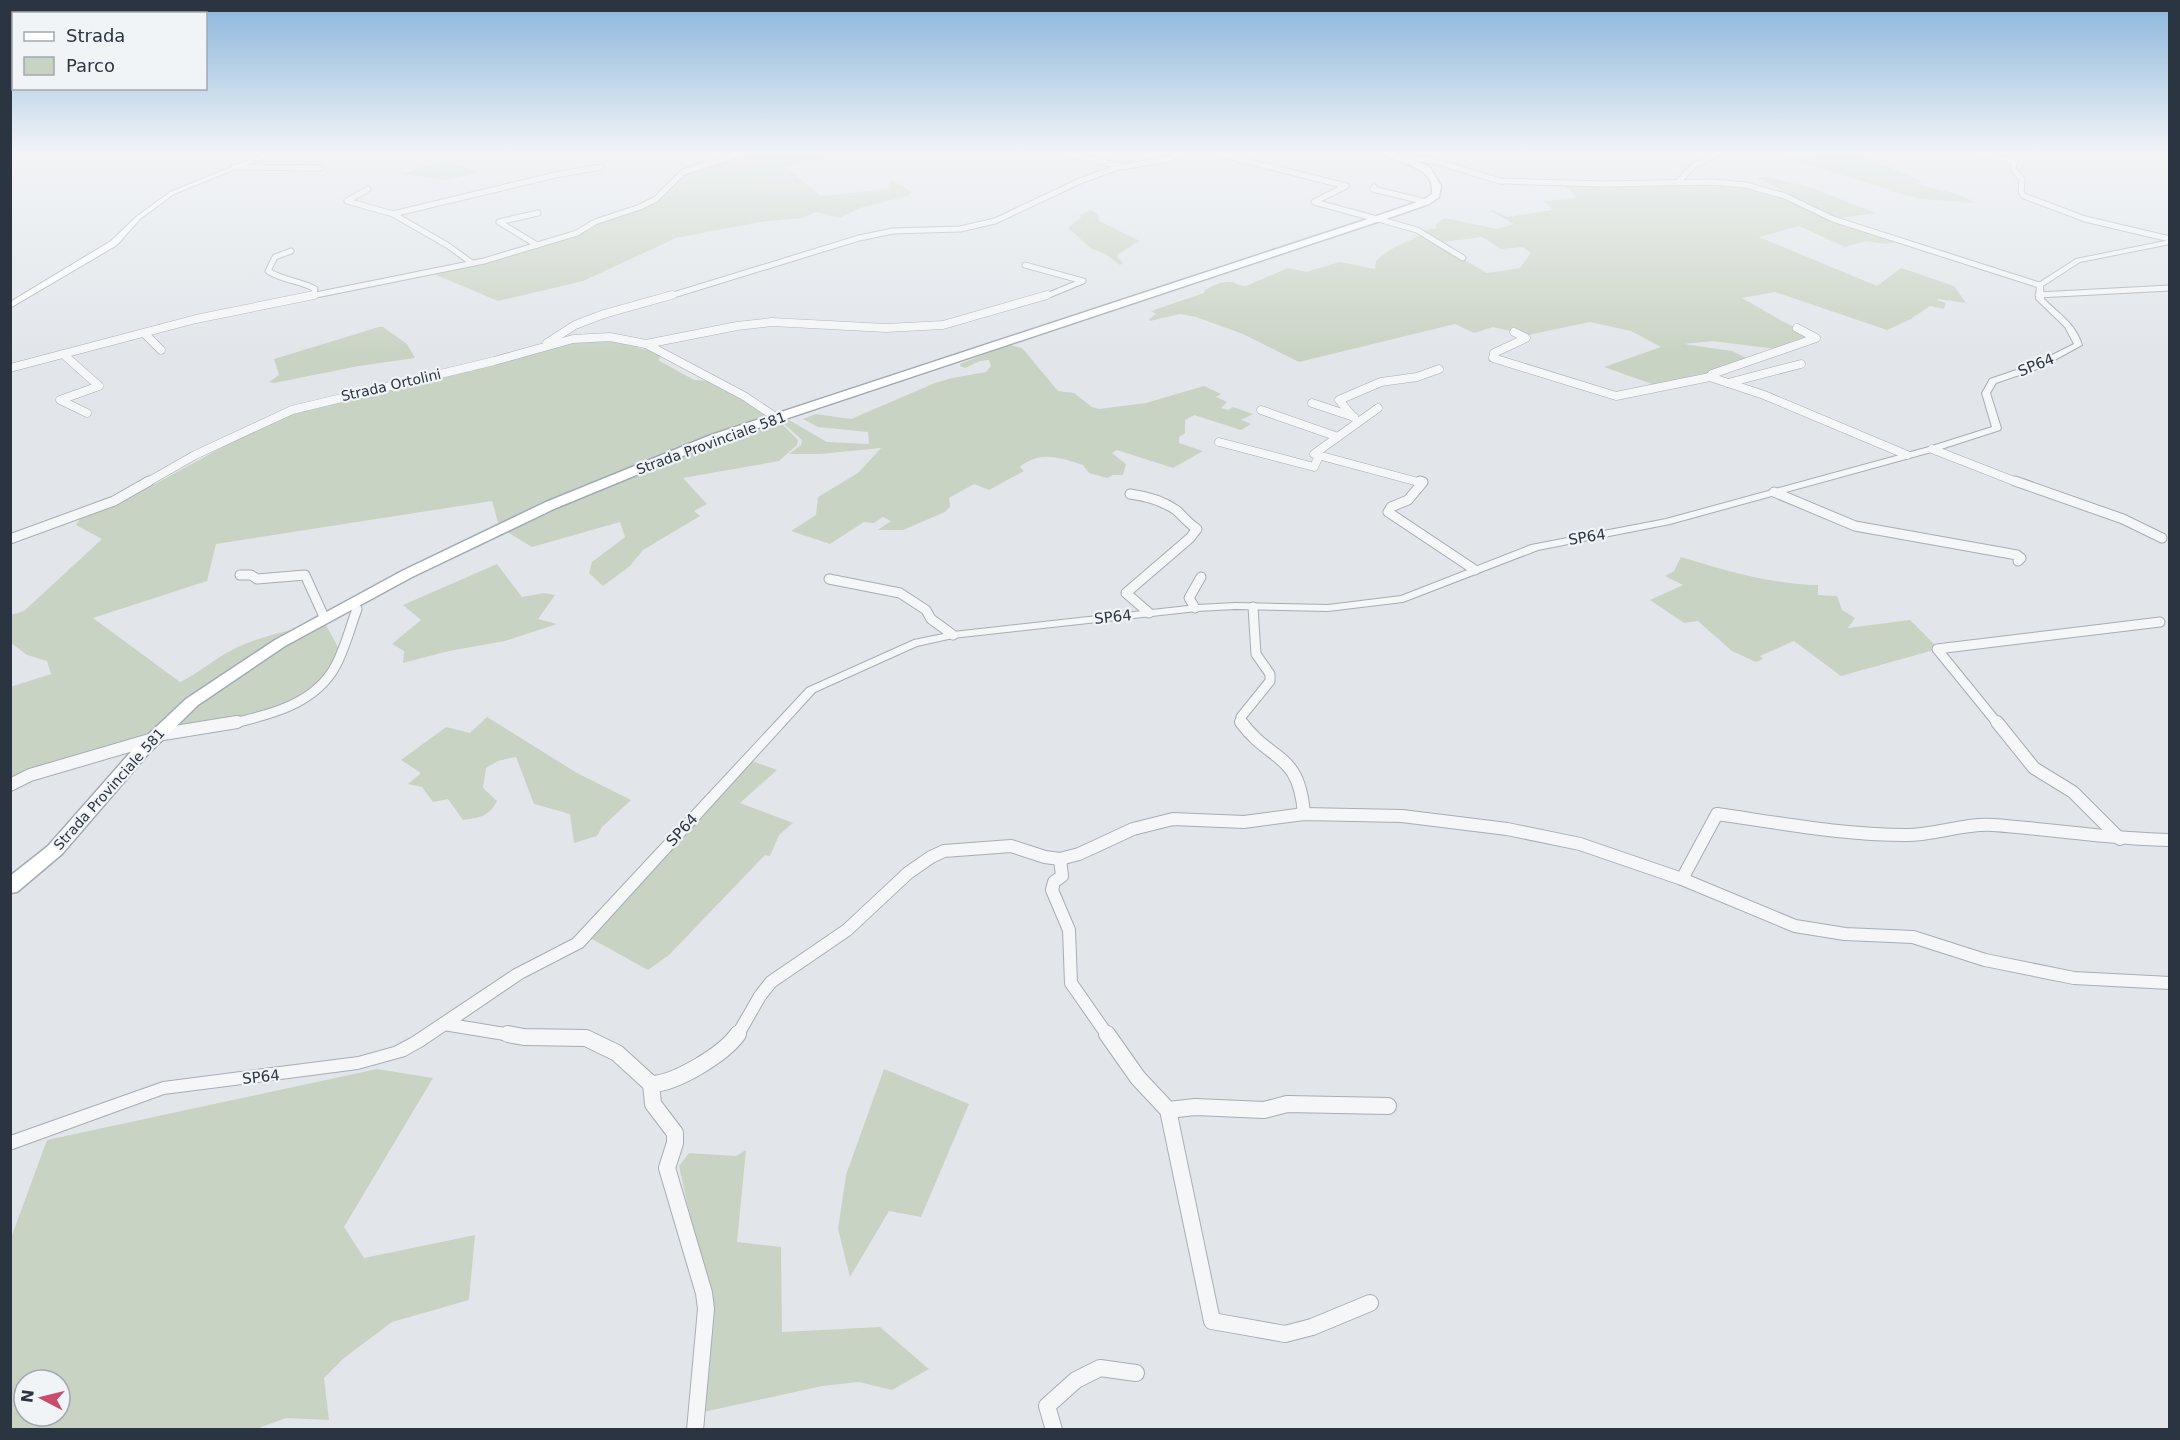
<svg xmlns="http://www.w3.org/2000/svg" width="2180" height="1440" viewBox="0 0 2180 1440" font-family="'DejaVu Sans',sans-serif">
	<rect width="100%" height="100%" fill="#e2e6ea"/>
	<g fill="#c9d3c3" fill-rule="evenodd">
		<path d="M746 153H854L784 166 821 196 889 189 888 185 892 180 912 192 907 196 860 208 839 218 816 212 803 218 760 222 676 238 583 281 498 301 429 272 484 262 578 233 606 219 656 201 688 170Z"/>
		<path d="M1830 153H1866L1859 155 1922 181 1916 184 1957 194 1976 203 1922 199 1888 191 1890 190 1784 157 1841 155Z"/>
		<path d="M445 160 477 172 447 180 402 174Z"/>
		<path d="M1766 177 1809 187 1876 213 1835 219 1775 192 1781 190 1758 178Z"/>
		<path d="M1727 183 1777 194 1834 220 1899 241 1886 244 1866 241 1845 247 1799 226 1759 237 1877 286 1901 268 1954 286 1966 303 1938 299 1937 300 1946 303 1944 309 1930 306 1911 319 1887 330 1775 292 1742 298 1782 321 1811 335 1785 350 1712 341 1684 344 1732 351 1751 360 1716 372 1658 386 1604 367 1661 347 1631 331 1590 322 1528 335 1493 327 1474 333 1455 324 1299 362 1243 334 1196 317 1180 314 1150 321 1149 319 1156 314 1151 311 1204 293 1205 290C1213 286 1222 281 1231 282 1237 283 1239 286 1246 286L1288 268 1306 272 1340 262 1375 269 1376 261C1389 248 1406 242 1422 235L1487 273 1520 268 1531 253 1523 247 1501 249 1482 237 1444 242 1423 231 1437 228 1435 225 1444 218 1497 229 1514 224 1490 211 1493 210 1508 217 1552 210 1545 201 1577 198 1563 184Z"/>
		<path d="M1091 210 1098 214 1099 221 1140 241 1118 254 1117 257 1123 263 1120 265 1106 254 1092 249 1068 228 1082 217 1079 215Z"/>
		<path d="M379 327H383L407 344 415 358 359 366 274 383 269 382 279 375 274 359Z"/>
		<path d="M610 340 658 353 662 355 658 360 694 380 710 381 747 401 767 417 663 453 499 526 492 501 216 544 207 581 93 618 180 682C199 673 214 659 232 650 252 639 276 634 298 628L226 671 151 732 11 780 10 687 51 674 47 661 27 655 11 643V615L24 611 102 539 76 525 81 518C158 490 225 438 303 410L574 342Z"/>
		<path d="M1003 343 1022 348 1058 391 1074 393 1092 407 1099 409 1146 403 1204 386 1221 394 1216 397 1227 402 1221 408 1228 410 1233 407 1253 414 1241 420 1251 424 1241 430 1194 415 1185 420V433L1179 437V443L1203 451 1173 468 1117 450 1112 453 1126 464 1123 475H1113L1107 478 1089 473 1083 465C1060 458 1040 450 1020 467L1024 471 989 490 974 484 949 498 950 507 945 512 903 530H878L891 521 883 517 874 523 864 522 830 544 791 531 816 515 818 497 858 473 881 448 820 454H789L801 445 802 440 782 422 789 420 827 442 869 444 868 432 818 427 803 419 816 414 851 419 935 383 952 378 986 372 991 366 989 360 980 361 965 368 960 366V364L1005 346Z"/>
		<path d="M777 419 798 440 797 445 779 461 683 478 707 504 694 511 700 516 643 550 630 566 603 586 589 573 592 562 625 537 620 522 532 547 504 530 680 452Z"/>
		<path d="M1681 557C1727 571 1770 584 1818 585V595L1837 596 1842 610 1855 618 1848 628 1910 620 1936 646 1934 650 1841 676 1794 641 1760 656 1763 659 1756 662 1732 651 1698 621 1684 623 1650 600 1683 585 1665 576 1674 571Z"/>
		<path d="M497 564 522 597 544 593 555 595 538 619 557 624 505 641 449 651 403 663 404 651 392 644 421 620 403 605Z"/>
		<path d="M325 623 340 651 319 683 282 706 256 715 179 728 176 724 219 686 269 652Z"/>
		<path d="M487 717 577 773 631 800 602 827 597 836 574 843 570 814 534 804 516 757 498 761 486 768 483 788 497 801C490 816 479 818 463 820L448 799 433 802 422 787 408 784 421 773 401 760 446 727 470 733Z"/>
		<path d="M752 761 777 770 740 803 793 823 779 835 770 856 765 855 669 955 648 970 592 939 651 864Z"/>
		<path d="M377 1069 433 1078 344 1227 364 1258 475 1235 469 1300 392 1322 344 1358 324 1378 329 1420 286 1418 253 1430 11 1429V1238L47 1140ZM24 1380H60V1416H24Z"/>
		<path d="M884 1069 969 1104 921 1217 889 1211 850 1277 838 1229 846 1175Z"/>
		<path d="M746 1150 737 1242 781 1247 782 1332 880 1327 929 1369 892 1390 859 1382 822 1386 694 1414 701 1265 679 1166 689 1153 736 1156Z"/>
	</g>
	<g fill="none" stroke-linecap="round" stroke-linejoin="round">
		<defs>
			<g id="minor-far4">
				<path d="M1215 153 1346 186 1314 202 1377 219"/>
				<path d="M1976 153 2015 162"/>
				<path d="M2016 153 2013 169 2022 179 2021 192 2024 196 2085 219 2170 239"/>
				<path d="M1397 156 1434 161 1500 181 1605 184 1712 182 1746 185 1785 196 1833 219 2039 285"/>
				<path d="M234 167 320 168"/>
				<path d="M1120 167 1166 160 1182 153"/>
				<path d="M1677 183 1693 166 1719 153"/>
				<path d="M1374 187 1373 189 1426 202"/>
				<path d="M368 189 347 201 393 214 447 245 472 263"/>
				<path d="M393 214 555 175 601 167"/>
				<path d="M1378 219 1417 230 1463 258"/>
				<path d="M537 245 499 222 538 213"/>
				<path d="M291 251 275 257 268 271C286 282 300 280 315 289L313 296"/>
				<path d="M1025 265 1083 281 1044 297"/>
				<path d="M2038 295 2170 288"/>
				<path d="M306 297 484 261 577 233 595 222 640 207 656 199 683 172 743 153"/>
				<path d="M667 297 859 238 893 231 960 229 995 221 1080 181 1121 166 1060 153"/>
			</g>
			<g id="minor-far3">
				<path d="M1514 332 1526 338 1494 353 1493 358 1616 396 1710 377 1764 395 1907 455"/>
				<path d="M144 333 161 350"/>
				<path d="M547 343 575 325 604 314 672 295"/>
				<path d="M646 344 737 326 772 322 886 328 943 325 1047 295"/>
				<path d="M63 354 99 386 60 400 87 413"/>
				<path d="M10 368 196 319 314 295"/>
				<path d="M1710 377 1712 374 1816 338 1797 328"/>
				<path d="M1728 383 1801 364"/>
				<path d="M1312 403 1354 417"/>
				<path d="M1378 408 1314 454 1422 483"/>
				<path d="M1261 410 1338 437"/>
				<path d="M1353 417 1339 400 1381 382 1417 377 1439 369"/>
				<path d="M1219 442 1314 467 1319 456"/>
				<path d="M1932 449 2019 483"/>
				<path d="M146 483 195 455 292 410 494 361 573 339 610 337 646 344 744 396 777 418"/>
			</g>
			<g id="minor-far2">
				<path d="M1420 481 1423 482 1408 500 1391 507 1388 512 1475 570"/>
				<path d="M2015 481 2123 519 2162 538"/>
				<path d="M1774 492 1855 526 2017 555 2021 558 2018 561"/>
				<path d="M1130 494C1145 496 1163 501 1176 510 1183 516 1188 523 1197 529L1190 538 1126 593 1149 613"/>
				<path d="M10 539 114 501 149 481"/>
				<path d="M240 575H251L257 579 305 575 325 619"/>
				<path d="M829 579 900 593 926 610 931 619 953 635"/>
				<path d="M1195 608 1189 598 1201 577"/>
				<path d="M230 724C269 715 316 704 336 665 345 648 350 628 357 609"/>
				<path d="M1242 724 1241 717 1270 681V674L1256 654 1253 607"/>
				<path d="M1998 724 1937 649 2160 622"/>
			</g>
			<g id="minor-far1">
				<path d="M1241 722C1271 763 1299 751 1304 814"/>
				<path d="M1997 722 2034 768 2073 792 2120 839"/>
				<path d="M157 735 237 722"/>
				<path d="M10 785 30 775 153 739"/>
				<path d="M1060 859 1062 876 1054 882 1052 890 1069 930 1071 983 1108 1036"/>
				<path d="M1682 879 1717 814C1780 823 1843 835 1907 835 1936 835 1964 823 1993 825 2052 829 2110 839 2170 840"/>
				<path d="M444 1024 517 1036"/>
				<path d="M737 1036 760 996 771 982 847 930 908 873 931 857 944 851 1011 846 1045 857 1060 859 1079 854 1133 829 1173 819 1244 822 1304 814 1402 816 1507 829 1580 844 1682 879 1795 926 1845 934 1913 937 1985 960 2074 978 2170 983"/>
			</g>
			<g id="minor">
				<path d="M508 1034 524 1037 586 1038 617 1053 651 1084C675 1084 724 1054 738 1034"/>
				<path d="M1107 1034 1138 1078 1168 1110 1212 1321 1285 1334 1312 1327 1370 1303"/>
				<path d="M651 1084 653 1104 675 1133V1143L667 1168 704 1293 706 1309 695 1430"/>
				<path d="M1168 1110 1195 1107 1264 1110 1287 1104 1388 1106"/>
				<path d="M1054 1430 1047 1406 1076 1380 1100 1368 1136 1373"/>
			</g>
			<path id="tertiary" d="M2170 240V244L2080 262 2043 286 2044 299C2058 313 2076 324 2082 345L2040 368 1996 383 1990 393 2001 428 2000 430 1935 451 1670 524 1538 550 1403 602 1328 611 1235 609 1197 611 953 638 917 646 815 692 583 947 523 978 423 1046 405 1056 358 1069 164 1094 10 1150V1136L163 1082 358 1057 394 1047 411 1038 513 970 573 939 807 688 914 640 953 632 1197 605 1235 603 1328 605 1401 596 1531 545 1666 519 1929 447 1992 427 1982 393 1990 379 2034 364 2074 344 2065 327 2036 299 2037 284 2076 259Z"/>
			<path id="secondary" d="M266 153H274L174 194 140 219 117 245 10 308V302L111 241 136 217 170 192Z"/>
			<path id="primary" d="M1382 153H1392L1429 166 1441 186 1439 197 1429 204 1380 221 719 441 556 508 412 577 285 646 198 705 148 754 62 854 17 892 10 893V876L48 846 136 746 186 699 275 640 402 571 546 502 711 435 1374 217 1423 200 1432 194C1435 165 1400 165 1382 153Z"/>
		</defs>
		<use href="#minor-far4" stroke="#a7adb4" stroke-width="7"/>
		<use href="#minor-far3" stroke="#a7adb4" stroke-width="9"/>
		<use href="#minor-far2" stroke="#a7adb4" stroke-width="11"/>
		<use href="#minor-far1" stroke="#a7adb4" stroke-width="14"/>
		<use href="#minor" stroke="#a7adb4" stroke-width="18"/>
		<use href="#tertiary" stroke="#a7adb4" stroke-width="2"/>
		<use href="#secondary" stroke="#a7adb4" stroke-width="2"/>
		<use href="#primary" stroke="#a1abb5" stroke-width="3"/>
		<use href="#minor-far4" stroke="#f4f6f8" stroke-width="5"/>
		<use href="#minor-far3" stroke="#f4f6f8" stroke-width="8"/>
		<use href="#minor-far2" stroke="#f4f6f8" stroke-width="9"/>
		<use href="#minor-far1" stroke="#f4f6f8" stroke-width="12"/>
		<use href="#minor" stroke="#f4f6f8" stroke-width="16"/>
		<use href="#tertiary" fill="#f4f6f8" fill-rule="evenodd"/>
		<use href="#secondary" fill="#fff" fill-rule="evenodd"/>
		<use href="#primary" fill="#fff" fill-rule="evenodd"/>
	</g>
	<linearGradient id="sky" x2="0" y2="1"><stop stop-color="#8ab5db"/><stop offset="0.43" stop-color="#f2f4f6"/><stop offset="1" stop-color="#f2f4f6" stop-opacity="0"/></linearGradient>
	<rect width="2180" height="354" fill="url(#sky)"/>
	<g text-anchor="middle" stroke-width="4.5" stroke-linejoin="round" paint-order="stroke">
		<g font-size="14" fill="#2a3541" stroke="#f1f4f7">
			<text transform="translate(391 385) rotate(-13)" y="5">Strada Ortolini</text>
			<text transform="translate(711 443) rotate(-20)" y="5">Strada Provinciale 581</text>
			<text transform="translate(109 789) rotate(-48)" y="5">Strada Provinciale 581</text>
		</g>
		<g font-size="15" fill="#2a3541" stroke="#f1f4f7">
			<text transform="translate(2036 365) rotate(-22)" y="5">SP64</text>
			<text transform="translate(1587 537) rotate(-9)" y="5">SP64</text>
			<text transform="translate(1113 617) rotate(-6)" y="5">SP64</text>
			<text transform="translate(682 830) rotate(-47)" y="5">SP64</text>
			<text transform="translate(261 1077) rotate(-6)" y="5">SP64</text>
		</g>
	</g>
	<rect width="2180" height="1440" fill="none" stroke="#2a3541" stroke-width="24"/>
	<rect x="12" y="12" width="195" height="78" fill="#f1f4f7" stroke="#a1a8ae" stroke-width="1.5"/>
	<rect x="24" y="32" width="30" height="9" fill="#ffffff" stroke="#a1a8ae" stroke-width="1.5"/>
	<text x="66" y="42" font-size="18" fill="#2a3541">Strada</text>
	<rect x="24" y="57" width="30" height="18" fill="#c9d3c3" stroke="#a1a8ae" stroke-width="1.5"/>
	<text x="66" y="72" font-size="18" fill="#2a3541">Parco</text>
	<g transform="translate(42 1398) rotate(277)"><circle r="28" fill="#f1f4f7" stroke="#a1a8ae" stroke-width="1.5"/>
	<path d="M0-4.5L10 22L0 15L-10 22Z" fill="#c94c6c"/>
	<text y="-9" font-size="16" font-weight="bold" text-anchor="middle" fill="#2a3541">N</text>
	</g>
</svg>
